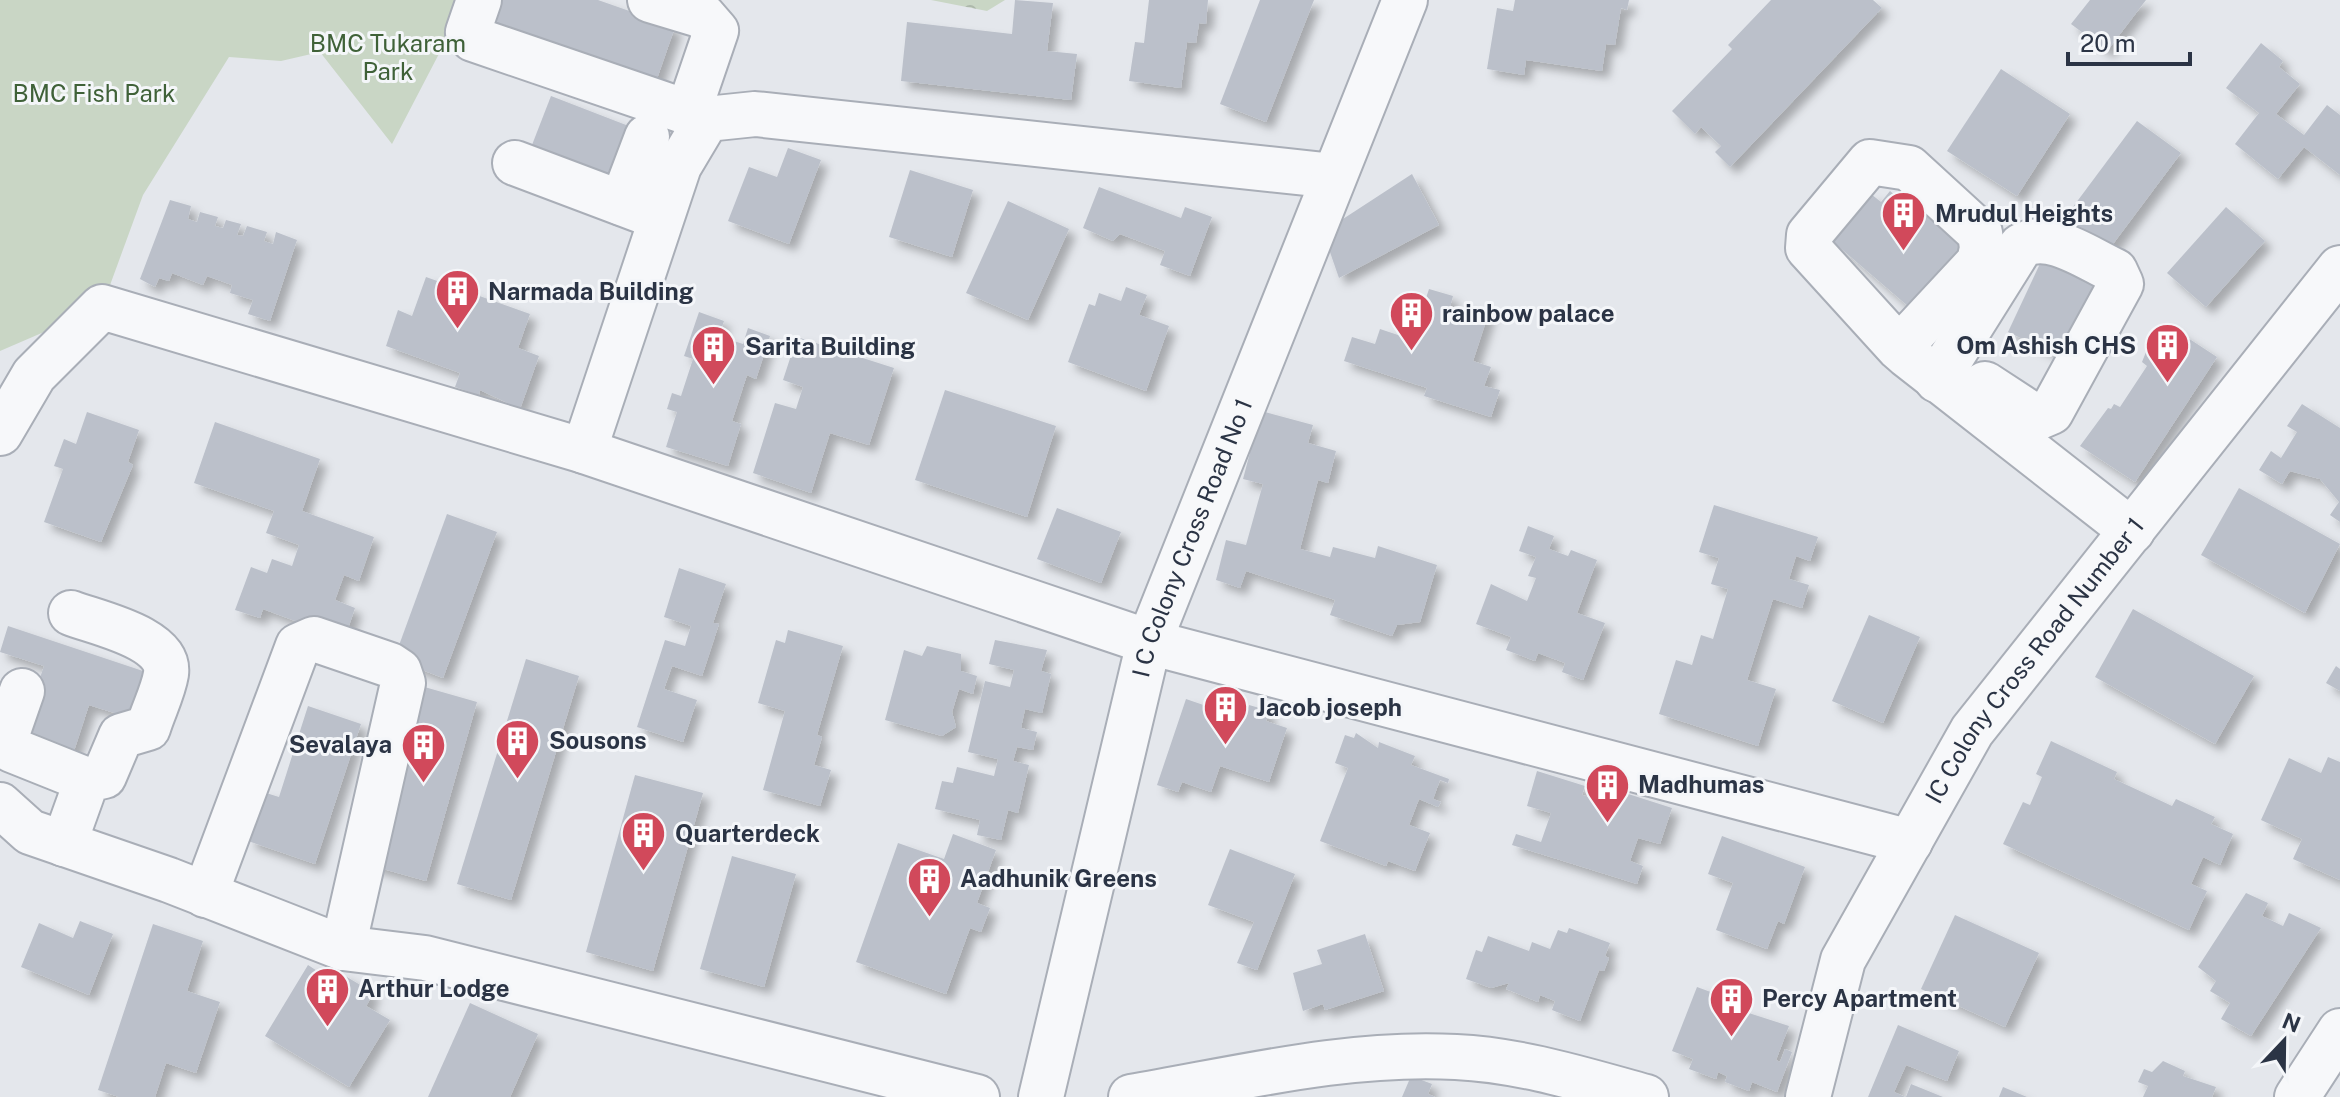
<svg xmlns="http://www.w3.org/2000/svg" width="2340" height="1097" viewBox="0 0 2340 1097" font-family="'Public Sans',sans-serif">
	<defs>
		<pattern id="forest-crowns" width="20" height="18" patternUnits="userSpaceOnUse" patternTransform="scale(2)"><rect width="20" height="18" fill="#c9d6c5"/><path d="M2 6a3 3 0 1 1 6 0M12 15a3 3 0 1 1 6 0" fill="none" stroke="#adb8ab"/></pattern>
		<filter id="shadow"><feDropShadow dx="7" dy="7" stdDeviation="4" flood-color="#0004"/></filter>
	</defs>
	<rect width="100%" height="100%" fill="#e4e7ec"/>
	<path fill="url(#forest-crowns)" d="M931 0H1005L987 11Z"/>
	<path fill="#c9d6c5" d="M0 0H467L392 144 320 52 281 61 229 57 143 195 102 307 0 351Z"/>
	<g fill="#bbc0ca" filter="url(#shadow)">
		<path d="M485 0H598L675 27 652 93 474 32Z"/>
		<path d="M1015 0 1053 3 1047 51 1077 54 1071 100 901 81 907 22 1012 34Z"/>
		<path d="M1149 0H1208L1206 24 1199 23 1196 43 1187 42 1181 88 1129 81 1135 42 1144 43Z"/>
		<path d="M1260 0H1314L1266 122 1220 104Z"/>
		<path d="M1515 0H1629L1627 10 1621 8 1615 45 1606 44 1602 71 1526 60 1524 75 1487 69 1497 8 1513 11Z"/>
		<path d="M1771 0H1873L1882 8 1730 167 1715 152 1721 146 1701 127 1695 134 1672 111 1732 49 1728 45Z"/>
		<path d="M2090 0H2146L2107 51 2071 24Z"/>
		<path d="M2261 43 2283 61 2279 67 2300 84 2276 114 2304 135 2327 105 2340 115V175L2304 147 2278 179 2235 144 2259 113 2226 88Z"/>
		<path d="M2001 69 2070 114 2017 196 1947 151Z"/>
		<path d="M551 96 639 130 613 197 525 163Z"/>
		<path d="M2137 121 2181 153 2107 252 2064 219Z"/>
		<path d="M788 148 821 160 789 244 728 221 749 167 777 177Z"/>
		<path d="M910 170 973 190 952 257 889 237Z"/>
		<path d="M1412 174 1439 225 1339 278 1323 232Z"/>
		<path d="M1099 187 1181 218 1185 207 1212 217 1190 276 1160 265 1165 251 1120 234 1113 241 1083 228Z"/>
		<path d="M1890 191 1909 207 1916 200 1974 239 1923 319 1831 240 1871 194 1881 202Z"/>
		<path d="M170 200 191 206 188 219 197 222 200 212 218 217 215 226 223 228 226 220 241 224 237 235 243 236 247 226 267 232 264 241 273 244 276 232 297 240 270 321 248 314 253 300 230 293 232 285 207 276 203 285 172 273 169 281 159 278 155 287 140 279Z"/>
		<path d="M1008 201 1069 229 1028 320 966 293Z"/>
		<path d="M2226 207 2265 241 2206 307 2167 273Z"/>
		<path d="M2045 253 2112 284 2074 363 2008 332Z"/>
		<path d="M426 277 530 314 518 348 539 356 520 409 480 390 479 395 455 387 460 373 386 346 398 310 412 316Z"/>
		<path d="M1126 287 1147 295 1139 315 1169 326 1146 391 1068 362 1089 304 1095 306 1099 293 1121 301Z"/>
		<path d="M1429 289 1453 296 1450 307 1463 311 1465 304 1489 312 1473 361 1491 367 1484 386 1500 390 1491 417 1424 396 1427 388 1344 361 1352 337 1375 344 1380 329 1401 336 1413 300 1424 304Z"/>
		<path d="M699 312 724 321 719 336 743 344 748 328 770 336 756 379 747 375 732 421 741 424 728 466 666 447 677 412 667 409 672 393 681 396 693 359 684 356Z"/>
		<path d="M2165 323 2217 357 2135 482 2080 446 2108 408 2111 409 2114 404 2120 407 2147 366 2142 362 2146 352Z"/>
		<path d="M797 337 894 368 869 445 830 433 811 493 753 473 775 403 796 409 803 387 783 380Z"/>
		<path d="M945 390 1056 426 1027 517 915 480Z"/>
		<path d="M2302 404 2340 428V522L2330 515 2339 502 2320 479 2290 471 2282 484 2259 470 2271 451 2281 458 2297 432 2287 426Z"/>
		<path d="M1261 411 1313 425 1308 443 1336 451 1328 483 1318 480 1300 549 1330 557 1333 547 1375 558 1378 546 1437 565 1420 622 1397 625 1392 636 1330 615 1335 600 1246 571 1240 588 1216 580 1226 540 1246 545 1263 484 1243 479Z"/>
		<path d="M87 412 139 430 128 462 133 465 101 542 44 522 63 469 54 466 64 439 76 444Z"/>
		<path d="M215 422 320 459 302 511 374 537 359 581 344 575 335 600 355 608 343 643 314 628 263 609 260 618 235 610 251 567 267 573 272 559 292 566 299 545 266 533 274 511 194 483Z"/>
		<path d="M2239 488 2340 544 2305 613 2201 555Z"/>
		<path d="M1714 505 1818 537 1810 561 1796 556 1789 579 1809 585 1802 608 1773 599 1747 680 1776 689 1758 746 1659 714 1676 660 1692 665 1701 635 1713 639 1728 589 1711 584 1719 558 1699 552Z"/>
		<path d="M1057 508 1121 532 1101 583 1037 559Z"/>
		<path d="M447 514 497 532 443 678 394 659Z"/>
		<path d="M1528 526 1554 536 1549 549 1568 556 1571 550 1597 560 1577 613 1605 623 1583 680 1562 672 1565 663 1538 653 1535 661 1506 650 1511 637 1476 624 1491 584 1527 601 1536 578 1528 576 1536 557 1519 551Z"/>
		<path d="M679 568 726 584 713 623 719 624 702 676 672 666 664 689 697 700 683 742 637 727 665 640 685 646 691 626 664 617Z"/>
		<path d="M2133 609 2254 676 2215 744 2095 677Z"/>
		<path d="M1869 615 1920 637 1883 723 1832 701Z"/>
		<path d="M8 626 155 675 140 721 89 705 72 757 19 740 44 666 0 652Z"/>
		<path d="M788 630 843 646 817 735 822 737 814 765 831 770 820 806 763 790 785 711 758 703 776 640 785 643Z"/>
		<path d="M995 640 1047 650 1041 671 1051 674 1042 713 1025 709 1021 728 1037 732 1033 750 1017 747 1013 761 1029 765 1018 813 1008 810 1001 840 977 835 980 820 935 809 942 781 953 783 957 767 994 776 998 759 968 752 985 681 1010 687 1014 670 989 664Z"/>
		<path d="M927 646 961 654V671L977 676 973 694 959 689 952 712 956 727 942 736 885 720 904 650 922 656Z"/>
		<path d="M526 659 579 676 511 900 457 884Z"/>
		<path d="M2336 666 2340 669V691L2326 683Z"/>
		<path d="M421 686 477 702 426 881 369 865Z"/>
		<path d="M1186 699 1244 719 1249 705 1270 711 1266 721 1287 728 1269 782 1220 766 1211 792 1182 782 1178 792 1157 785Z"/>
		<path d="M308 706 361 724 315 864 248 841 263 792 279 797Z"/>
		<path d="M1356 733 1378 748 1379 742 1415 756 1411 765 1449 779 1448 783 1440 780 1433 799 1441 802 1438 807 1419 799 1409 825 1430 833 1415 871 1388 861 1386 866 1320 841 1348 768 1335 763 1345 735 1354 738Z"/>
		<path d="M2051 741 2117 772 2114 779 2172 806 2176 799 2215 817 2211 824 2233 834 2220 865 2203 857 2191 884 2207 891 2189 930 2003 844 2023 802 2030 805 2042 777 2036 774Z"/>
		<path d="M2328 757 2340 762V880L2293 859 2302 839 2261 820 2289 758 2321 773Z"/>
		<path d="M1537 771 1585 786 1582 795 1618 805 1622 792 1672 808 1660 844 1638 838 1630 861 1643 866 1637 884 1512 845 1516 834 1541 842 1551 813 1527 806Z"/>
		<path d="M635 775 703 793 653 971 586 952Z"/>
		<path d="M953 834 996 850 977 903 990 908 981 932 970 928 946 994 856 962 898 843 944 859Z"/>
		<path d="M1722 836 1805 867 1784 924 1778 921 1767 949 1716 930 1733 883 1708 874Z"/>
		<path d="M1230 849 1295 874 1257 970 1237 963 1254 922 1208 905Z"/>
		<path d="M732 856 796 874 764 987 700 969Z"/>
		<path d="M2246 893 2268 903 2262 916 2283 926 2289 913 2321 928 2251 1036 2221 1019 2230 1003 2210 991 2216 981 2198 967Z"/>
		<path d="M1955 915 2039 953 2005 1027 1921 989Z"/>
		<path d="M80 921 113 934 89 995 21 967 39 923 73 938Z"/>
		<path d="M153 924 203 941 187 991 220 1002 196 1073 166 1063 155 1097H119L98 1090Z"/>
		<path d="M1569 928 1610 943 1605 956 1609 958 1604 971 1599 970 1580 1021 1552 1010 1555 1001 1540 995 1538 1002 1506 989 1509 983 1491 988 1466 979 1476 950 1482 952 1488 936 1529 951 1532 942 1550 949 1558 930 1567 933Z"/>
		<path d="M1365 934 1384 991 1325 1010 1323 1004 1303 1011 1293 973 1322 964 1317 950Z"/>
		<path d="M308 965 334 982 340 973 374 993 366 1006 390 1020 349 1087 265 1036Z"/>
		<path d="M1697 987 1727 998 1724 1005 1789 1026 1776 1060 1780 1062 1785 1049 1792 1052 1777 1092 1752 1082 1749 1091 1725 1082 1727 1076 1718 1072 1716 1079 1689 1069 1693 1059 1672 1051Z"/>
		<path d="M470 1003 538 1034 510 1097H428Z"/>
		<path d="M1898 1025 1959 1051 1947 1081 1906 1065 1894 1092 1905 1097H1868Z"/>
		<path d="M2163 1061 2185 1071 2183 1076 2216 1087 2212 1097H2143L2148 1086 2138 1082 2144 1069 2152 1072Z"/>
		<path d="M1411 1076 1432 1084 1428 1094 1435 1097H1402Z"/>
		<path d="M1911 1084 1943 1097H1906Z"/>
		<path d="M2003 1087 2027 1097H1999Z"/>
	</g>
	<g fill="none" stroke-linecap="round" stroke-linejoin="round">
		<defs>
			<g id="minor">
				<path d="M479 0 468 32 473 39 707 119"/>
				<path d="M650 0 703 16 716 31 688 113"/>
				<path d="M515 163 661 218"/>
				<path d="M622 203 647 137"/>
				<path d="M1899 348 1979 262 1982 248 1980 233 1909 168 1870 162 1809 235 1808 248 1899 348 1907 355 2132 531"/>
				<path d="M1937 380 2021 246C2050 230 2088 259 2115 271L2121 284 2051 412 2037 418 1985 384"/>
				<path d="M0 433 34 375 102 307 581 450 1149 642 1910 842"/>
				<path d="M584 451 679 166 707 119 755 114 1334 176"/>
				<path d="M22 691 6 737 12 750 87 780"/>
				<path d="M0 805 30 832 169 880 343 948 425 958 977 1097"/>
				<path d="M64 844 87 780 104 776 121 736 148 728C153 711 163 692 166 674 171 638 97 623 71 613"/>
				<path d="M205 895 298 646 314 639 390 665 399 671 403 683 343 948"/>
				<path id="s1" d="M1041 1097 1149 642 1405 0"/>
				<path d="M1131 1097C1237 1079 1347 1051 1456 1057 1521 1060 1584 1080 1646 1097"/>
				<path id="s2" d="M1808 1097 1843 960 1972 731 2340 268"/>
			</g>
			<path id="tertiary" d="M2297 1097 2340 1031"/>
		</defs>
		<use href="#minor" stroke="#a9aeb7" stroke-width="48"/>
		<use href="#tertiary" stroke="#a9aeb7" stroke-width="48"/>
		<use href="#minor" stroke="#f7f8fa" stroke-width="44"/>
		<use href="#tertiary" stroke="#f7f8fa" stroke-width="44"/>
	</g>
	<defs>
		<symbol id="building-pin" viewBox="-11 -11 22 30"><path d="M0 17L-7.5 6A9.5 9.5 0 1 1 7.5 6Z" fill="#d1495b" stroke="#f4f6f9"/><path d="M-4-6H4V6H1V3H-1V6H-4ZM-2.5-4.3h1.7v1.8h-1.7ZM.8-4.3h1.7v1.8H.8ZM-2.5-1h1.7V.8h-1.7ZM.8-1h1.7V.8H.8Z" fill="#fff"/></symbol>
	</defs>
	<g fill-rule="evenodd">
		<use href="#building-pin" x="1878" y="188" width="51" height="69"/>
		<use href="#building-pin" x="432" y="266" width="51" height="69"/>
		<use href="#building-pin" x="1386" y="288" width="51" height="69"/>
		<use href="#building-pin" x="2142" y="320" width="51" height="69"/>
		<use href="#building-pin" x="688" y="322" width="51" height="69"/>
		<use href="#building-pin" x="1200" y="682" width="51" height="69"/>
		<use href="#building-pin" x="492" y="716" width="51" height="69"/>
		<use href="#building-pin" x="398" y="720" width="51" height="69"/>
		<use href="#building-pin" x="1582" y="760" width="51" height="69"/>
		<use href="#building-pin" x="618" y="808" width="51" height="69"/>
		<use href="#building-pin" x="904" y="854" width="51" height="69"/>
		<use href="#building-pin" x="302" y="964" width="51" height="69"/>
		<use href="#building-pin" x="1706" y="974" width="51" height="69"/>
	</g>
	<g text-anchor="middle" stroke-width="6" stroke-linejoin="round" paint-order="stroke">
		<g font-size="24" fill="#3f6138" stroke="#f4f6f9">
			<text x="388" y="52">BMC Tukaram<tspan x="388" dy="28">Park</tspan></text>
			<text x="94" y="102">BMC Fish Park</text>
		</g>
		<g font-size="24" font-weight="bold" fill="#2b3445" stroke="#f4f6f9" text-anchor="start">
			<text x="1935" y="222">Mrudul Heights</text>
			<text x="488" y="300">Narmada Building</text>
			<text x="1442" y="322">rainbow palace</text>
			<text x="2136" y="354" text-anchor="end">Om Ashish CHS</text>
			<text x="745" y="355">Sarita Building</text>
			<text x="1256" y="716">Jacob joseph</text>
			<text x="549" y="749">Sousons</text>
			<text x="392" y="753" text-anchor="end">Sevalaya</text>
			<text x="1638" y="793">Madhumas</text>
			<text x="675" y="842">Quarterdeck</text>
			<text x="960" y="887">Aadhunik Greens</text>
			<text x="358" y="997">Arthur Lodge</text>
			<text x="1762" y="1007">Percy Apartment</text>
		</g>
		<g font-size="24" fill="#2b3445" stroke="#f4f6f9">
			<text dy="8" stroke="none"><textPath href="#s1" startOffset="580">I C Colony Cross Road No 1</textPath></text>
			<text dy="8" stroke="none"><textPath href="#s2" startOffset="498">IC Colony Cross Road Number 1</textPath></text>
		</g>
	</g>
	<g transform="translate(2284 1041) rotate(22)" stroke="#f4f6f9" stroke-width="6" paint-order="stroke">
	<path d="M0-6L14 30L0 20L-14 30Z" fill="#2b3445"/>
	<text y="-12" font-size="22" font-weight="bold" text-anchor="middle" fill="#2b3445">N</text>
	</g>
	<path d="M2068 52v12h122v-12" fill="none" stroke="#2b3445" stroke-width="4"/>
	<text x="2080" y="52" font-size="24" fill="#2b3445" stroke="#f4f6f9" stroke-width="6" paint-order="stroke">20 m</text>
</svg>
